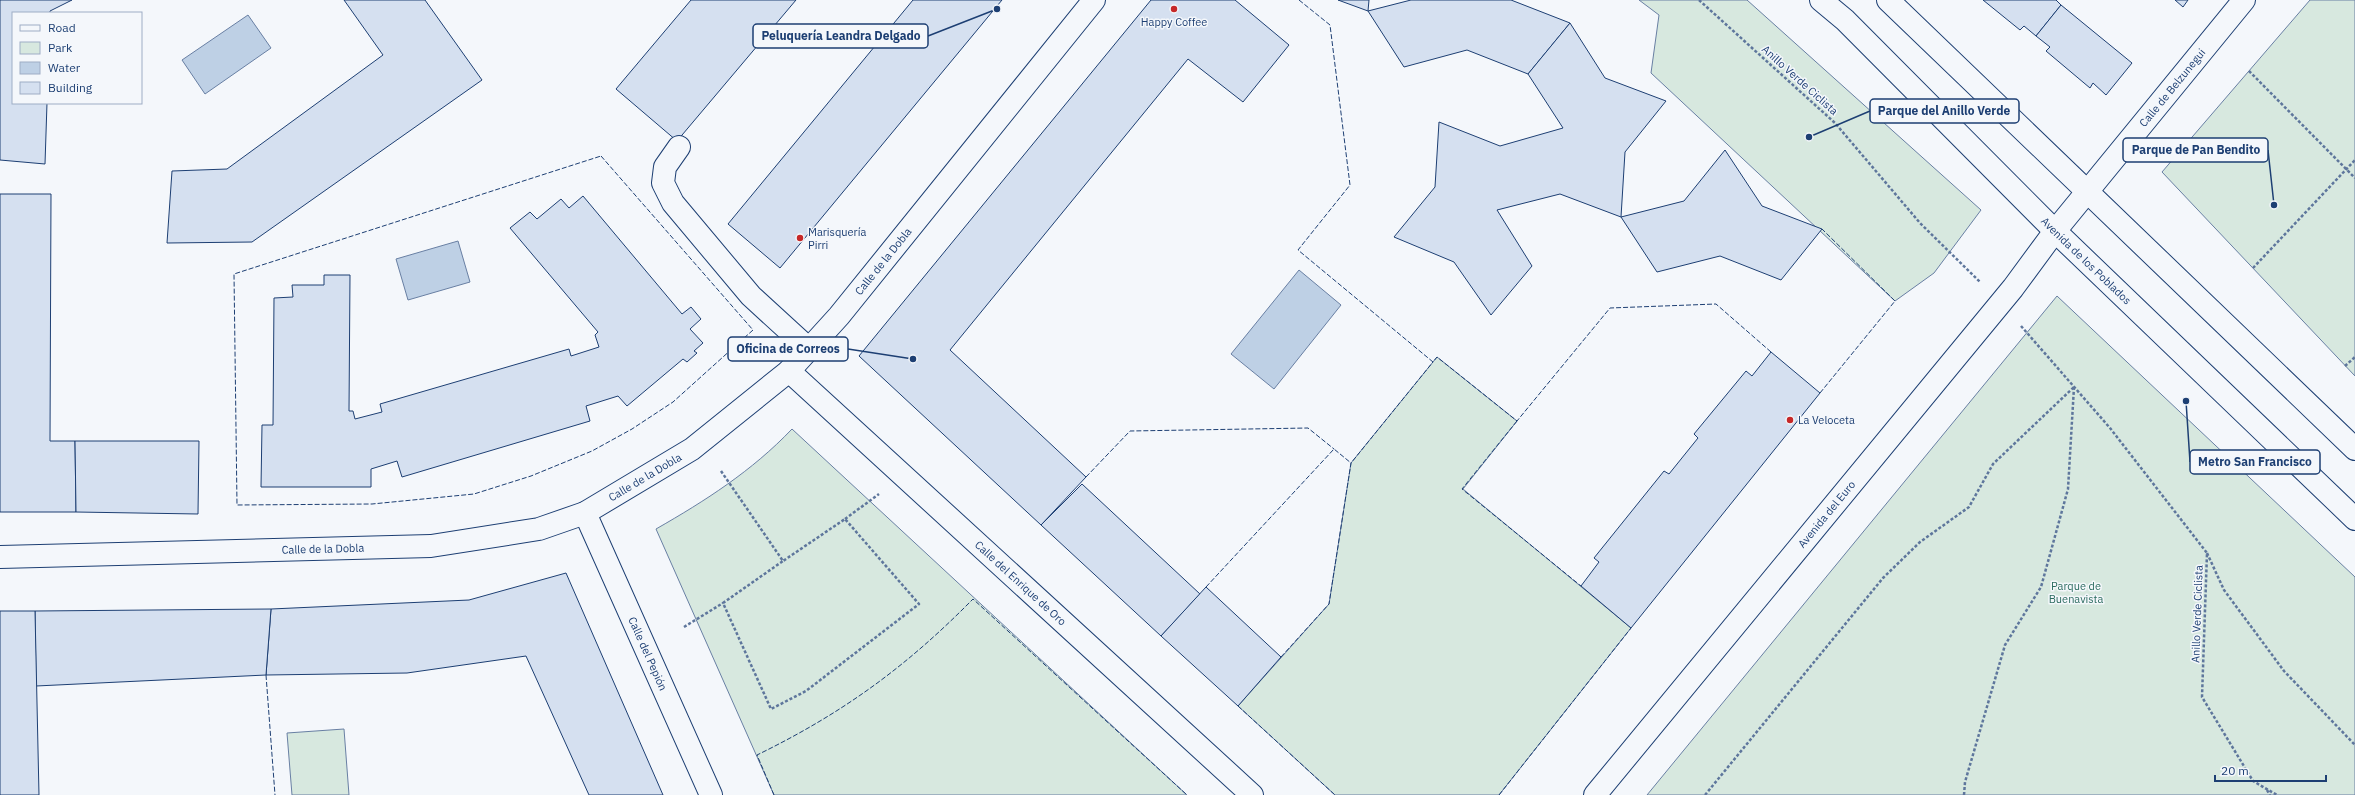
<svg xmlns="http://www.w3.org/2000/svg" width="2355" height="795" viewBox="0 0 2355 795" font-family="'IBM Plex Sans',sans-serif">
	<rect width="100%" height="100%" fill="#f4f7fb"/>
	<g fill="#d7e8df" stroke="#687fa3">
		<path d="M1639 0H1747L1981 210 1934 273 1895 301 1651 73 1659 15Z"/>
		<path d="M2310 0H2355V376L2162 172Z"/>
		<path d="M2057 296 2355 577V795H1647Z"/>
		<path d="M1437 357 1517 421 1463 489 1631 628 1499 795H1335L1238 706 1329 604 1351 463Z"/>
		<path d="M792 429 1187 795H774L656 529C705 501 752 471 792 429Z"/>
		<path d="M344 729 349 795H292L287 733Z"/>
	</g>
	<g fill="#bed0e5" stroke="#687fa3">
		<path d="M248 15 271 48 205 94 182 60Z"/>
		<path d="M458 241 470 282 408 300 396 259Z"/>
		<path d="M1299 270 1341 305 1274 389 1231 354Z"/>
	</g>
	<g fill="#d5e0f0" stroke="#1d3f73">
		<path d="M0 0H72L50 11V13H13V103H47L45 164 0 160Z"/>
		<path d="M344 0H425L482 80 252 242 167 243 172 171 227 169 383 55Z"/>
		<path d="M691 0H796L677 141 616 89Z"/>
		<path d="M913 0H1002L780 268 728 224Z"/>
		<path d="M1151 0H1235L1289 45 1243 102 1188 59 950 350 1086 477 1041 525 859 356Z"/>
		<path d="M1338 0H1369L1368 11Z"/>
		<path d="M1411 0H1511L1570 23 1528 74 1467 50 1404 67 1368 11Z"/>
		<path d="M1983 0H2056L2061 5 2036 36 2024 26 2020 30Z"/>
		<path d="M2175 0H2188L2183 7Z"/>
		<path d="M2061 5 2132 63 2106 95 2093 83 2090 88 2046 51 2050 47 2036 36Z"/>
		<path d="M1570 23 1605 78 1666 101 1625 152 1621 217 1560 194 1497 210 1532 266 1491 315 1454 262 1394 237 1435 187 1439 122 1500 146 1563 128 1528 74Z"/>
		<path d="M1725 150 1762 206 1822 229 1781 280 1720 256 1657 272 1621 217 1684 201Z"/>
		<path d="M0 194H51L50 441H75L76 512H0Z"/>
		<path d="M583 196 682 314 691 307 701 319 690 329 703 343 694 351 697 353 687 362 683 359 627 406 618 396 586 406 590 421 402 477 397 461 371 469V487H261L262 425H273L274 298 293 297 292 285H324V275H350L349 411H353L355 419 382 412 380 404 569 349 571 356 599 347 595 335 598 332 510 228 530 212 537 219 561 199 569 208Z"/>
		<path d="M1771 352 1820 393 1631 628 1581 586 1599 562 1594 558 1664 471 1669 474 1698 438 1694 434 1746 371 1752 376Z"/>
		<path d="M75 441H199L198 514 76 512Z"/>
		<path d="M1082 484 1200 594 1161 636 1041 525Z"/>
		<path d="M566 573 663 795H589L526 656 407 673 266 675 271 609 469 600Z"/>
		<path d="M1206 587 1281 657 1238 706 1161 636Z"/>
		<path d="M271 609 266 675 36 686 35 611Z"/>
		<path d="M0 611H35L39 795H0Z"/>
	</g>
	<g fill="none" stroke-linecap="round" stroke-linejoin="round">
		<defs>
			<g id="minor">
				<path d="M679 147 665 167 663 183 673 203 751 296 809 349"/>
				<path id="s1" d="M789 371 1252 795"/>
				<path id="s2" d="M585 513 711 795"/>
				<path id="s3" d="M0 557 431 546 539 529 585 513 692 449 789 371 839 316 1094 0"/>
				<path id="s4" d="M1595 795 2013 288 2055 231 2244 0"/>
			</g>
			<g id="major">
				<path id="s5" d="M1821 0 1845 20 2055 231 2355 519"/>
				<path d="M1888 0 2355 449"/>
			</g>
		</defs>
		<use href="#minor" stroke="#1d3f73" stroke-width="24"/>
		<use href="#major" stroke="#1d3f73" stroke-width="24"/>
		<g stroke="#5e769c" stroke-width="2.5" stroke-dasharray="3 2" stroke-linecap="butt">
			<path d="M1699 0 1835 123 1920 223 1980 282"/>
			<path d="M2249 71 2355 178"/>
			<path d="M2253 268 2355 160"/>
			<path d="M2021 326 2110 428 2207 553 2202 697 2253 781 2277 795"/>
			<path d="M2345 366 2355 357"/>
			<path d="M721 471 783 561 845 519 919 604 806 691 771 709 723 603 783 561"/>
			<path d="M845 519 879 494"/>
			<path d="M2207 553 2224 590 2284 671 2355 745"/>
			<path d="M684 627 723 603"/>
			<path d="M2267 790 2270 795"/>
			<path d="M1705 795 1883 578 1920 542 1969 507 1993 464 2074 387"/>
			<path d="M1964 795 1965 782 2005 645 2041 587 2068 489 2074 387"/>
		</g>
		<use href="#minor" stroke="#f4f7fb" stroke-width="22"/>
		<use href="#major" stroke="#f4f7fb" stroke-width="22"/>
		<g stroke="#1d3f73" stroke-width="1" stroke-dasharray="5 2" stroke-linecap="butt">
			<path d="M1299 0 1330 25 1350 185 1298 250 1433 362 1437 357 1517 421 1610 308 1716 304 1771 352"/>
			<path d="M601 156 753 330 673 402 632 429 592 451 531 476 474 494 372 504 237 505 234 274Z"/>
			<path d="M1820 393 1895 301 1822 229"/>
			<path d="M1517 421 1462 489 1581 586"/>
			<path d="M1086 477 1130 431 1308 428 1334 449"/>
			<path d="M1206 587 1334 449 1351 463"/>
			<path d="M1281 657 1329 604 1351 463 1433 362"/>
			<path d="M266 675 275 795"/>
			<path d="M1238 706 1335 795"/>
			<path d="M774 795 757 755C843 713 906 667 973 599L1187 795"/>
			<path d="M1499 795 1631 628"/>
		</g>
	</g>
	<g fill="#c62828" stroke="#f4f7fb" stroke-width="1.5">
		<circle cx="1174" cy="9" r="4"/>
		<circle cx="800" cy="238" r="4"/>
		<circle cx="1790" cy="420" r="4"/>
	</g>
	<g text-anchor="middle" stroke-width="3" stroke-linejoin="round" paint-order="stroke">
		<g font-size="11" fill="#1d3f73" stroke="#f4f7fb" text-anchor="start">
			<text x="1174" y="26" text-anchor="middle">Happy Coffee</text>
			<text x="808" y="236">Marisquería<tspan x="808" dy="13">Pirri</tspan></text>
			<text x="1798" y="424">La Veloceta</text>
		</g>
		<g font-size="11" fill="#1d3f73" stroke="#f4f7fb">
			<text transform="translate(1800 80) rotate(42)" y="4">Anillo Verde Ciclista</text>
			<text dy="4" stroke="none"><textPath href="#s4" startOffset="913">Calle de Belzunegui</textPath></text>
			<text dy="4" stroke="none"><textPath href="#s3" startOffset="983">Calle de la Dobla</textPath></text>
			<text dy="4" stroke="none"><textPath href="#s5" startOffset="372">Avenida de los Poblados</textPath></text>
			<text dy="4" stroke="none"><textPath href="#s3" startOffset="659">Calle de la Dobla</textPath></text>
			<text dy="4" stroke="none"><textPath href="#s4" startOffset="364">Avenida del Euro</textPath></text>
			<text dy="4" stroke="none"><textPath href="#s3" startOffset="323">Calle de la Dobla</textPath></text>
			<text dy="4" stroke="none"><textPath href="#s1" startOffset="314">Calle del Enrique de Oro</textPath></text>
			<text transform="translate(2197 614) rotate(-88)" y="4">Anillo Verde Ciclista</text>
			<text dy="4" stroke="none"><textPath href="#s2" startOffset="154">Calle del Pepión</textPath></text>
		</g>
		<g font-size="11" fill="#2c6c60" stroke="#f4f7fb">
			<text x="2076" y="590">Parque de<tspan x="2076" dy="13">Buenavista</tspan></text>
		</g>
	</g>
	<path fill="none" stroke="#1d3f73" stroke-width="1.5" d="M997 9L928 36M1809 137L1870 111M2274 205L2268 150M913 359L848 349M2186 401L2190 462"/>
	<g fill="#1d3f73" stroke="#f4f7fb" stroke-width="1.5">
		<circle cx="997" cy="9" r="4"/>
		<circle cx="1809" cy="137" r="4"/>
		<circle cx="2274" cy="205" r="4"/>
		<circle cx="913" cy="359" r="4"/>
		<circle cx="2186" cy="401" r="4"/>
	</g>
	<g fill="#f4f7fb" stroke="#1d3f73" stroke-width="1.5">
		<rect x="753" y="24" width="175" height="24" rx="4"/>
		<rect x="1870" y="99" width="149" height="24" rx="4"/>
		<rect x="2123" y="138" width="145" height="24" rx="4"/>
		<rect x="728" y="337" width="120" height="24" rx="4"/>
		<rect x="2190" y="450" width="130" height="24" rx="4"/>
	</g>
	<g font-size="12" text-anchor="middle" font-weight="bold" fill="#1d3f73">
		<text x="841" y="40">Peluquería Leandra Delgado</text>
		<text x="1944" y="115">Parque del Anillo Verde</text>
		<text x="2196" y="154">Parque de Pan Bendito</text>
		<text x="788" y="353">Oficina de Correos</text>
		<text x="2255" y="466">Metro San Francisco</text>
	</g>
	<rect x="12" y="12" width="130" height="92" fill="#f4f7fb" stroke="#9eadc5"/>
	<rect x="20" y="25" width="20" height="6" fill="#f4f7fb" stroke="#9eadc5"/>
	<text x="48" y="32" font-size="12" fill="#1d3f73">Road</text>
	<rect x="20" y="42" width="20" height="12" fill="#d7e8df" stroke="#9eadc5"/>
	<text x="48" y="52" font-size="12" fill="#1d3f73">Park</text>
	<rect x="20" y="62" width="20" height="12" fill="#bed0e5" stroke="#9eadc5"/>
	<text x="48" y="72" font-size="12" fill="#1d3f73">Water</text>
	<rect x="20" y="82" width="20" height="12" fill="#d5e0f0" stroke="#9eadc5"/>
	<text x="48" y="92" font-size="12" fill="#1d3f73">Building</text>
	<path d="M2215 775v6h111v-6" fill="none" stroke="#1d3f73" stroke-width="2"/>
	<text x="2221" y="775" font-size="12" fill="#1d3f73" stroke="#f4f7fb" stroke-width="3" paint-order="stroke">20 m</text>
</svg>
